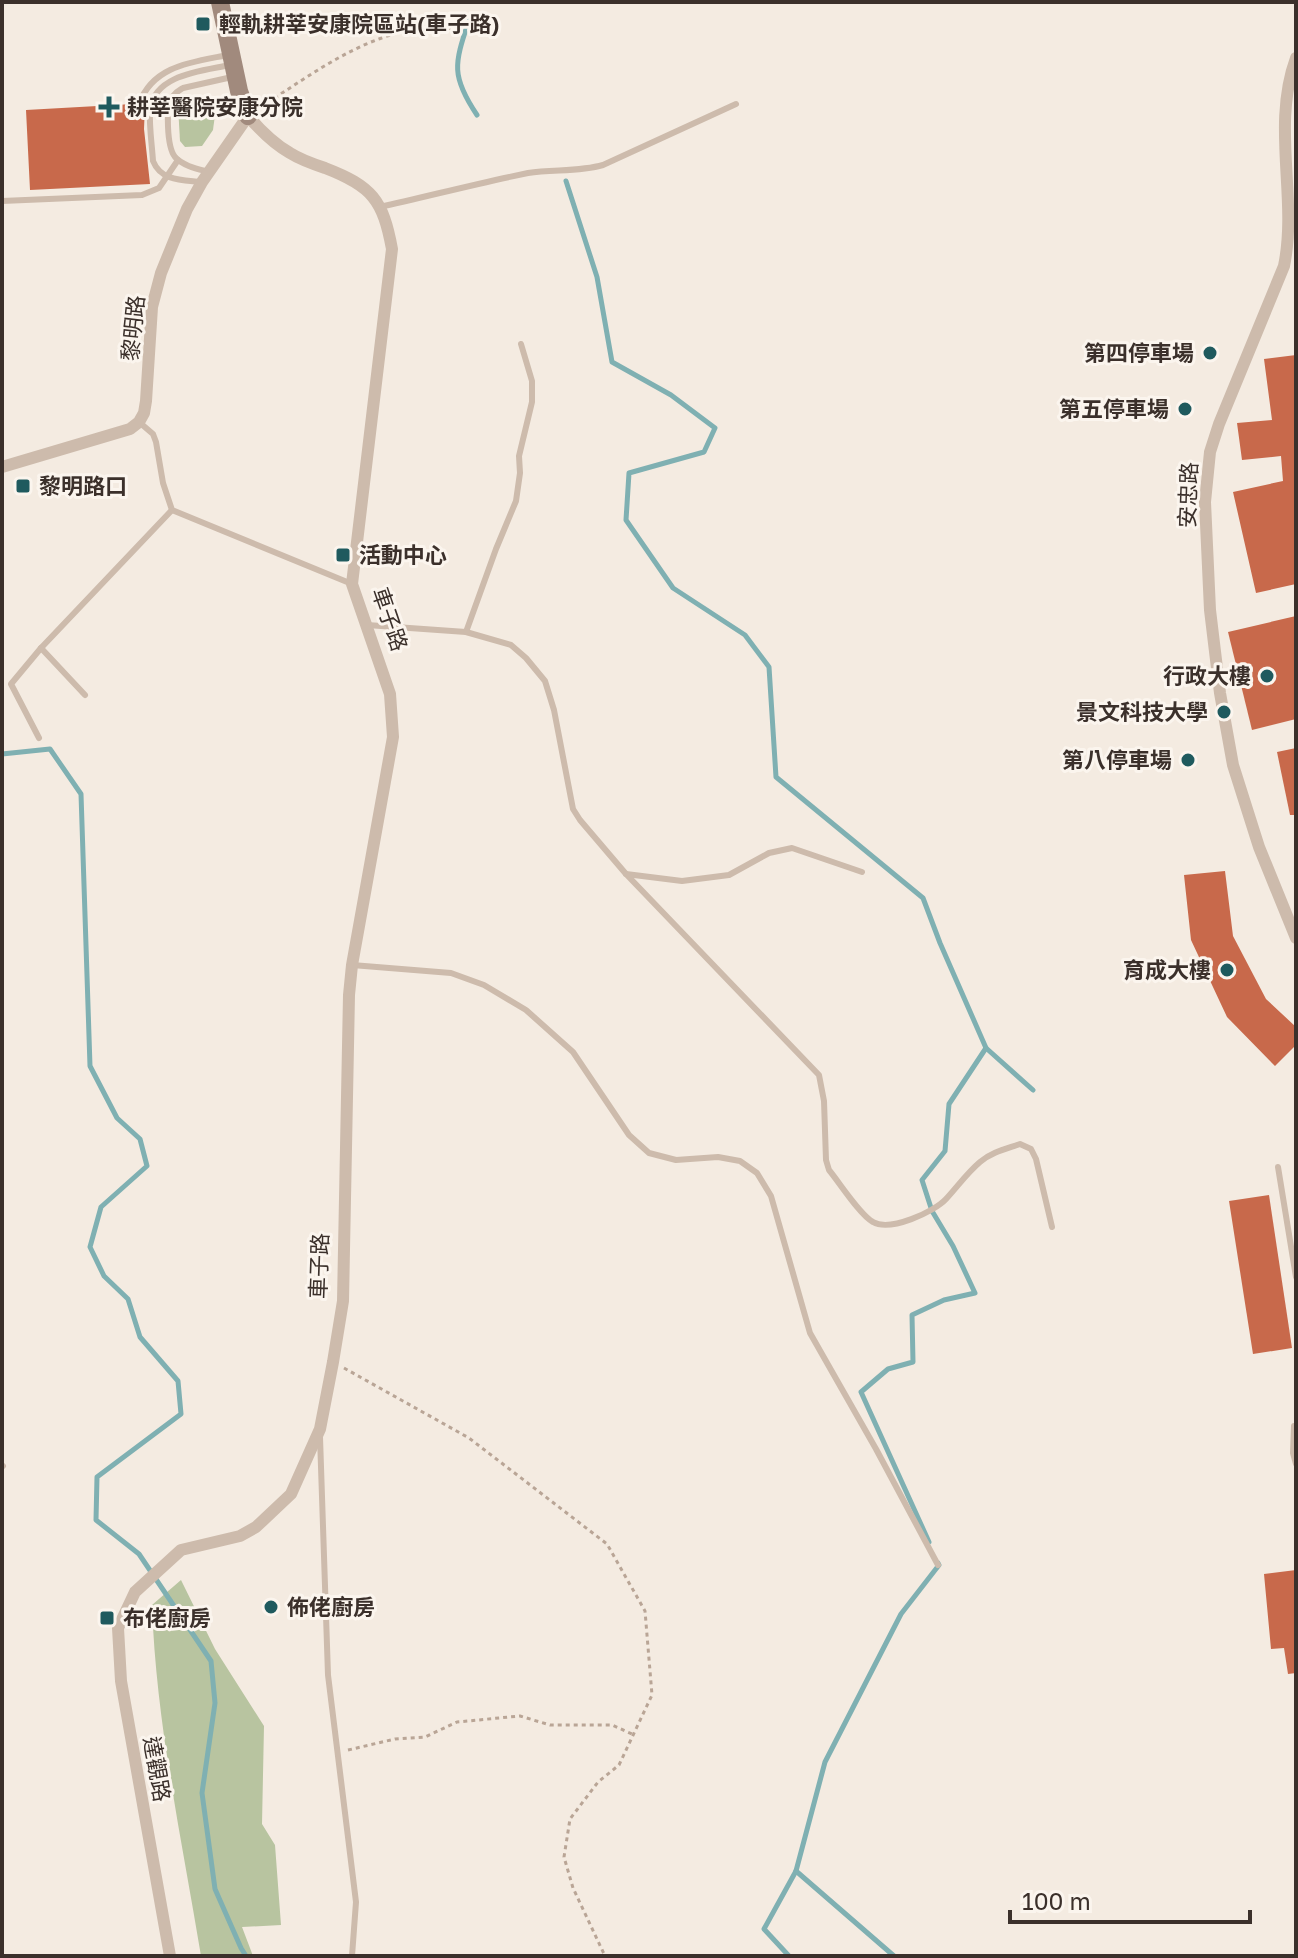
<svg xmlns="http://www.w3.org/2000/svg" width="1298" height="1958" viewBox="0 0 1298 1958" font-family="'Golos Text','Noto Sans TC',sans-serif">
	<rect width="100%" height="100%" fill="#f4ebe1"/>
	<g fill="#b8c4a0">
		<path d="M205 100 212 101 216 107 213 130 202 146 185 147 180 141 178 106 186 102Z"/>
		<path d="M181 1580 215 1649 264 1726 262 1824 275 1845 281 1925 242 1927 253 1956H201C182 1840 156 1723 152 1605Z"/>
	</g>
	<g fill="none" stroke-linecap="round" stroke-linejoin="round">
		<g stroke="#7fb0b2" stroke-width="5">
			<path d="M469 20C455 63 450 75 477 115"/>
			<path d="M566 181 597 277 612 362 671 395 715 428 704 452 629 473 626 520 673 588 745 635 769 667 776 777 923 898 940 943 986 1048 949 1104 945 1151 922 1180 932 1211 953 1246 975 1293 944 1300 912 1315 913 1362 888 1369 861 1392 929 1542"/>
			<path d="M2 754 50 749 81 794 90 1066 117 1118 140 1139 147 1166 101 1207 90 1247 104 1276 128 1299 140 1337 178 1381 181 1414 97 1477 96 1520 139 1554 211 1661 215 1703 202 1793 215 1889 241 1948 246 1956"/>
			<path d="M986 1048 1033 1090"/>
			<path d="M796 1871 894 1956"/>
			<path d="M789 1956 764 1929 796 1871 825 1762 901 1614 939 1565 938 1563"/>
		</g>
	</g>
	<g fill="#c8694b">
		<path d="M133 104 135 108 139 110 143 108 145 105 144 129 150 184 30 190 26 110Z"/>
		<path d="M1296 355V584L1256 593 1233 492 1283 481 1281 456 1242 460 1237 423 1272 420 1264 359Z"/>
		<path d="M1296 616V719L1252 730 1228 632Z"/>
		<path d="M1296 748V815H1290L1277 752Z"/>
		<path d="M1225 871 1233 936 1266 999 1296 1027V1045L1275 1066 1227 1017 1191 940 1184 875Z"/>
		<path d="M1269 1195 1292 1348 1253 1354 1229 1201Z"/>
		<path d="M1296 1570V1673L1288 1674 1284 1648 1271 1649 1264 1574Z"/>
	</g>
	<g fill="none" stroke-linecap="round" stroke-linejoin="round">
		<g stroke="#b9a596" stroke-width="3" stroke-dasharray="4 4" stroke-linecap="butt">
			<path d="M261 107C320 69 387 16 462 30"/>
			<path d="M344 1368 469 1438 607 1544 645 1611 652 1695 619 1765 598 1782 570 1819 564 1857 573 1888 605 1956"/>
			<path d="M348 1750 395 1739 425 1737 457 1722 520 1716 550 1725H612L632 1734"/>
		</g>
		<g stroke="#cdbbac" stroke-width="6">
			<path d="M139 104C153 65 193 62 228 55"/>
			<path d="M209 172C198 169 183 166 175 157 167 147 165 106 173 96 176 92 178 91 183 88L232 77"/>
			<path d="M200 182C182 180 161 181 153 161 152 145 149 126 150 110 154 74 203 71 230 65"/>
			<path d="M2 201 142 195 159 188 178 160"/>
			<path d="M380 207C429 196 479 183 528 173 553 169 579 172 603 165L736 104"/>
			<path d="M139 422 153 434 156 442 163 483 172 510 352 584"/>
			<path d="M367 625 466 632 511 645 526 658 545 681 554 710 573 809 580 820 626 874 819 1075 824 1101 826 1160 829 1170C839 1182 860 1215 873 1222 890 1232 934 1212 946 1199 958 1186 967 1173 980 1162 992 1152 1006 1149 1020 1144L1031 1149 1036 1159 1052 1227"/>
			<path d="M466 632 496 549 516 501 520 473 519 456 532 402V381L521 344"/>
			<path d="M41 648 85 695"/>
			<path d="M39 738 11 684 41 648 172 510"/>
			<path d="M626 874 682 881 729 875 769 853 792 848 862 872"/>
			<path d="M352 965 451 973 484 985 526 1010 573 1052 629 1135 649 1153 676 1160 718 1157 740 1161 757 1173 771 1196 810 1333 876 1449 938 1565"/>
			<path d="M1278 1167 1296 1277"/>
			<path d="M1294 1426 1293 1453 1296 1464"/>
			<path d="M320 1437 328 1675 356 1902 352 1956"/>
			<path d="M2 1467 3 1466"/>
		</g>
		<g stroke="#cdbbac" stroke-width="12">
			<path d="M1296 58C1271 126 1298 198 1284 266L1219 424 1210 452 1205 502 1210 610 1220 693 1233 765 1259 847 1296 938"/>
			<path d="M2 467 130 429 139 422 144 413 146 401 152 307 161 273 187 209 202 182 248 116C260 130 274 144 290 153 301 160 313 164 325 168 372 186 383 200 392 249L352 584 390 694 393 737 352 965 349 995 343 1301 333 1362 320 1429 291 1494 256 1527 240 1536 181 1550 135 1592 118 1628 121 1681 170 1956"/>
		</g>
		<path stroke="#a18a7d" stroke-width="18" d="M220 2 239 91 248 116"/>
	</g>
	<g fill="#1f5a5e" stroke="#fbf5ee" stroke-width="3">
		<rect x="195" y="16" width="16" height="16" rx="4"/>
		<path d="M105 95h8v8h8v8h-8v8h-8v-8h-8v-8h8z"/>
		<circle cx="1210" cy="353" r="8"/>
		<circle cx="1185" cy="409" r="8"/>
		<rect x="15" y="478" width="16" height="16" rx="4"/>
		<rect x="335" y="547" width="16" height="16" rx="4"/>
		<circle cx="1267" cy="676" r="8"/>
		<circle cx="1224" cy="712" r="8"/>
		<circle cx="1188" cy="760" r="8"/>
		<circle cx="1227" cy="970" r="8"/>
		<circle cx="271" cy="1607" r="8"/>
		<rect x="99" y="1610" width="16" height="16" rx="4"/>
	</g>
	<g text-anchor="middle" stroke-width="6" stroke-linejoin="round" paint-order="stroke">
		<g font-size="22" font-weight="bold" fill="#3b302b" stroke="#fbf5ee" text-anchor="start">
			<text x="219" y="32">輕軌耕莘安康院區站(車子路)</text>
			<text x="127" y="115">耕莘醫院安康分院</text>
			<text x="1194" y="361" text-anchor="end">第四停車場</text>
			<text x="1169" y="417" text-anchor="end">第五停車場</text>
			<text x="39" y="494">黎明路口</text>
			<text x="359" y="563">活動中心</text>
			<text x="1251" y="684" text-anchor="end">行政大樓</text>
			<text x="1208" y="720" text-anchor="end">景文科技大學</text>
			<text x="1172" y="768" text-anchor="end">第八停車場</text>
			<text x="1211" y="978" text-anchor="end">育成大樓</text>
			<text x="287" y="1615">佈佬廚房</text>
			<text x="123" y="1626">布佬廚房</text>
		</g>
		<g font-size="22" fill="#3b302b" stroke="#fbf5ee">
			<text transform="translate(133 328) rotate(-84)" y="8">黎明路</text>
			<text transform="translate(1188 495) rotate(-88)" y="8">安忠路</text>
			<text transform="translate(390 619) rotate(71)" y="8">車子路</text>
			<text transform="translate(319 1266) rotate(-88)" y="8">車子路</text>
			<text transform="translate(157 1769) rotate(80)" y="8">達觀路</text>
		</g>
	</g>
	<rect width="1298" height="1958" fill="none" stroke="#3b302b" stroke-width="8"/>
	<path d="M1010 1910v12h240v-12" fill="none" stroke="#3b302b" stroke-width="4"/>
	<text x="1022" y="1910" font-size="24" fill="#3b302b" stroke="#fbf5ee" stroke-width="6" paint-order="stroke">100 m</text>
</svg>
